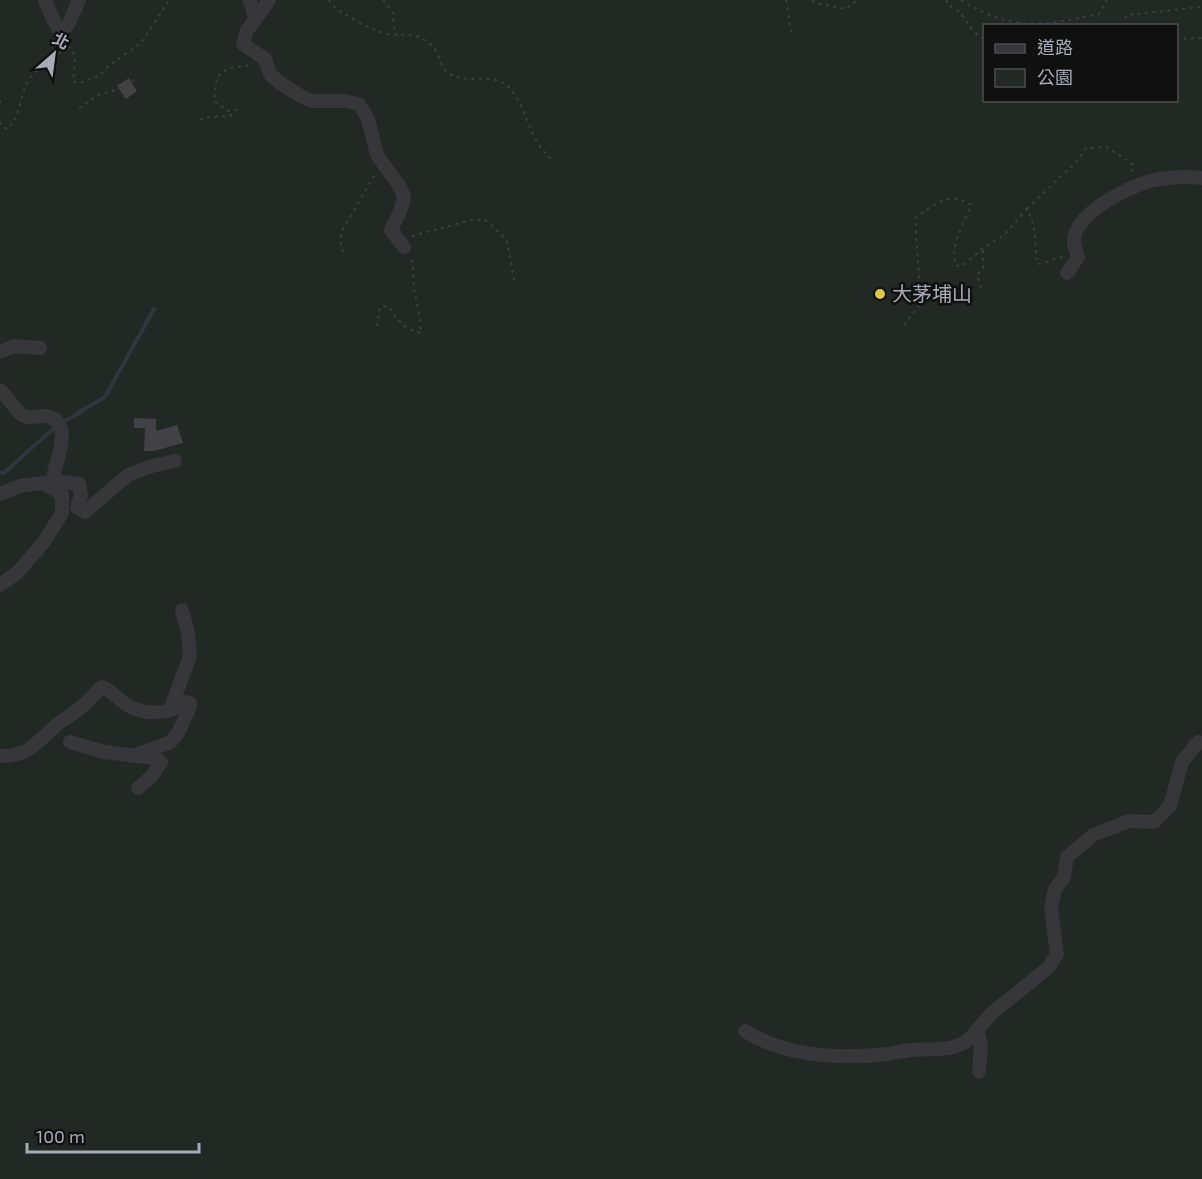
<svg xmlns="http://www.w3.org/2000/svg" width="1202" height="1179" viewBox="0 0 1202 1179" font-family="'Exo 2','Noto Sans TC',sans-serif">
	<rect width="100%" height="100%" fill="#151516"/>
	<path fill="#222823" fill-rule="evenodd" d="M0 0H1202V1179H0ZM984 26H1176V100H984Z"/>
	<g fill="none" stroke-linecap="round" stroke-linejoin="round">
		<path stroke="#30353e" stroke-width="4" d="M0 473H4L55 427 105 397 154 309"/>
	</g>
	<g fill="#424246">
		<path d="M129 78 137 91 126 99 117 86Z"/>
		<path d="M134 418 156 419V431L177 425 183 443 154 451H144L145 428H134Z"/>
	</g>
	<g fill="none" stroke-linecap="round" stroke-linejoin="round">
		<g stroke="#3c3d42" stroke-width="2" stroke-dasharray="3 4.5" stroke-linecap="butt">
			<path d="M329 0C336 13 372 30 387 34 397 36 409 33 419 37 423 39 431 44 434 48 440 56 440 68 450 74 472 86 497 69 513 92 529 115 529 139 551 159"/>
			<path d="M383 0 394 14 393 25 397 34"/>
			<path d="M786 0 791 32"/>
			<path d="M812 0 816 3 846 9 857 0"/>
			<path d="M947 0V4L960 12 973 31 984 39"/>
			<path d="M961 0C1012 32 1043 26 1099 14L1107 0"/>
			<path d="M1125 26 1126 15 1202 7"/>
			<path d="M1176 39 1202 38"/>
			<path d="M68 46C80 56 72 69 74 82L80 83 99 76 106 68 142 42 169 0"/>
			<path d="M0 100V105"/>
			<path d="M79 108 98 95 116 90 134 80"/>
			<path d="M200 120 208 117 230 116 236 110 228 111 214 101 217 77 229 68 252 65"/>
			<path d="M0 122 2 127 7 129C22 117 19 93 30 78 41 64 66 53 70 39"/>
			<path d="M1027 209 1078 160 1086 148 1107 147 1134 165 1131 175"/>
			<path d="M412 236 471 220H485L496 229 507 241 515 285"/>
			<path d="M343 252 340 240 343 229 375 174"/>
			<path d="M981 288 977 275 983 268V248"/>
			<path d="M904 325 921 303 915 218C934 205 949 190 971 205 964 224 949 246 956 266L965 264 983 248 1004 235 1027 209C1038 231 1034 241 1037 264 1047 264 1054 257 1065 257"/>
			<path d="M377 326 380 307 388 306C397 319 404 330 421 333L420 318 414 289 412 255"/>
		</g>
		<g stroke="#37363b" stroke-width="14">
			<path d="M45 0 53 19 58 28H64L68 25 79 0"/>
			<path d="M249 0 252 6 255 20 247 30 243 44 265 59 270 74 280 83 299 95 312 101H344L359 104 368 119 377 155 398 184 404 196 401 209 391 230 404 247"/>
			<path d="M255 20 269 0"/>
			<path d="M1067 273 1078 257C1077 253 1074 247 1074 243 1072 216 1120 192 1141 184 1161 177 1182 176 1202 178"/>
			<path d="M0 352 14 346 40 348"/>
			<path d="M0 390C7 396 17 412 22 415 30 420 37 415 45 416 77 421 54 463 52 482"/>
			<path d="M43 483 63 482 79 484 81 495 77 507 85 512 128 475 152 466 175 461"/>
			<path d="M0 494 20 486 43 483 62 494V513L44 542 18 572 0 585"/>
			<path d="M170 710 190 656 188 633 182 610"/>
			<path d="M70 742 104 752 155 758 161 762 152 776 138 788"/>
			<path d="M0 756C30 757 38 740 59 723 68 717 78 711 86 703 92 698 95 692 102 687 112 691 117 698 126 704 143 716 170 715 186 702L190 703V707C183 719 181 734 169 743L132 756"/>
			<path d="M745 1031C786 1057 840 1059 888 1054 895 1053 903 1051 910 1050 935 1048 961 1054 977 1030"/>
			<path d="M979 1072 981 1044 977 1030 992 1013 1049 967 1057 954 1051 908 1055 889 1064 877 1067 857 1093 835 1129 821 1154 822 1170 806 1182 762 1198 742 1202 743"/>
		</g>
	</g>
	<circle fill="#dcc847" stroke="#101011" stroke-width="2" cx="880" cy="294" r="6"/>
	<g text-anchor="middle" stroke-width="5" stroke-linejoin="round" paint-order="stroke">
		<g font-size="20" fill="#a8aab5" stroke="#101011" text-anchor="start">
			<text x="892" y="301">大茅埔山</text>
		</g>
	</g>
	<rect x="983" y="24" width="195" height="78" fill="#101011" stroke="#4d4e53" stroke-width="1.5"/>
	<rect x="995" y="44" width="30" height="9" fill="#37363b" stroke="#4d4e53" stroke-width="1.5"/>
	<text x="1037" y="54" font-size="18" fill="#a8aab5">道路</text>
	<rect x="995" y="69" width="30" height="18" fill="#222823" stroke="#4d4e53" stroke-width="1.5"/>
	<text x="1037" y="84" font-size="18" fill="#a8aab5">公園</text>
	<g transform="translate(54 54) rotate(28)" stroke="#101011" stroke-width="4.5" paint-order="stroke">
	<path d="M0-4.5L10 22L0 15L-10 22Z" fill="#a8aab5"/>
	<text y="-9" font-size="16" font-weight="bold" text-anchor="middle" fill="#a8aab5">北</text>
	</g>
	<path d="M27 1143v9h172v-9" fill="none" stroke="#a8aab5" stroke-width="3"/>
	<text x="36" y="1143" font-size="18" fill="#a8aab5" stroke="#101011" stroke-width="4.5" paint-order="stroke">100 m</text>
</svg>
